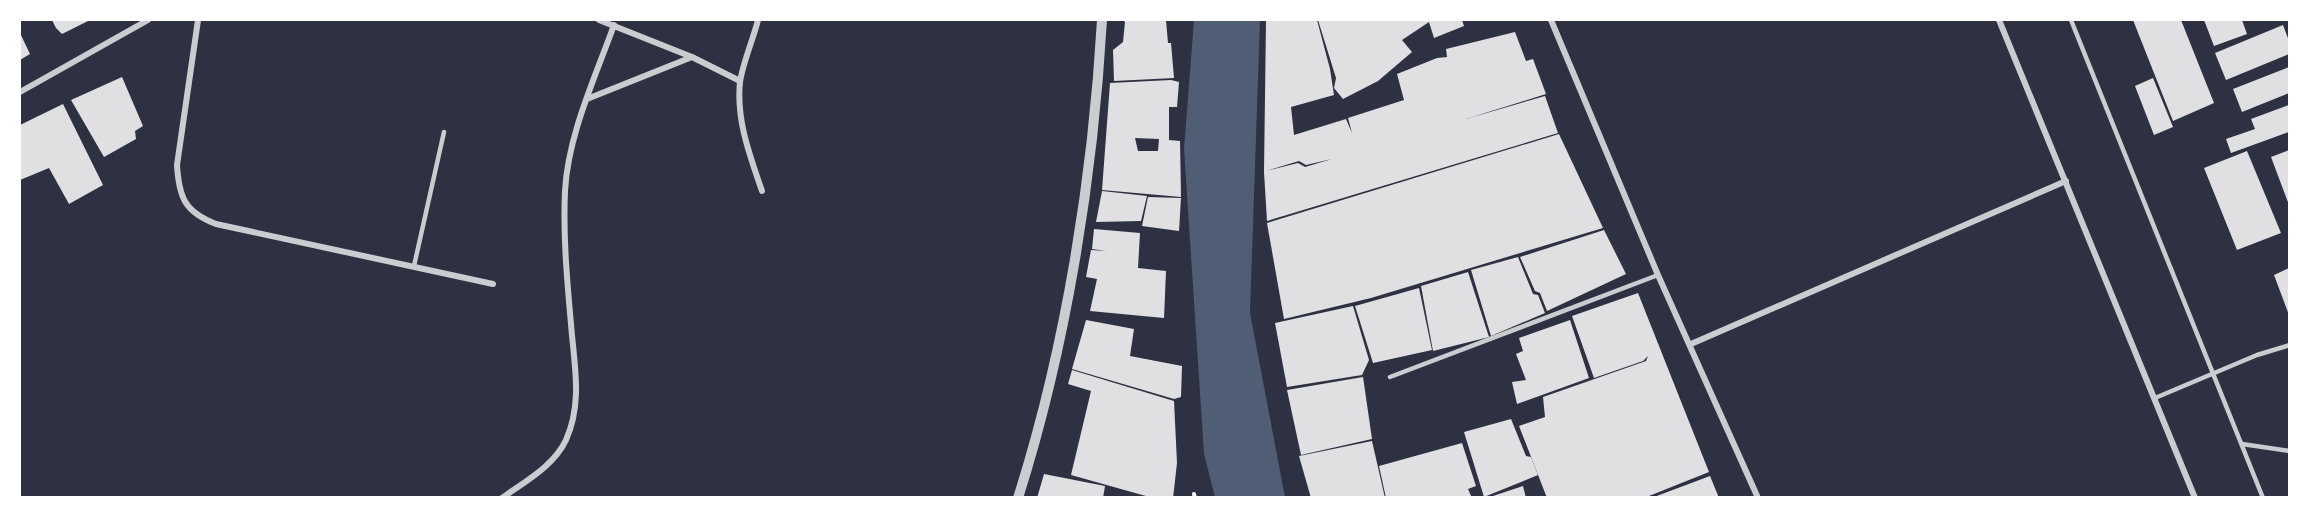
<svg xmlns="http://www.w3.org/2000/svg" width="2309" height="517" viewBox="0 0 2309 517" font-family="'Alegreya Sans',sans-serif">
	<rect width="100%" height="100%" fill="#2d3142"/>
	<path fill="#4f5d75" d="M1194 20H1260L1250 313 1285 497H1215L1204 454 1184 149Z"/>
	<g fill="#e0e0e3" fill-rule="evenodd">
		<path d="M52 20H90L62 34 56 28Z"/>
		<path d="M1123 20H1166L1168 43H1171L1174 78 1114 81 1113 50 1123 42 1125 22Z"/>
		<path d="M1266 20H1317L1330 69 1334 95 1291 107 1294 135 1346 119 1352 133 1348 118 1404 100 1397 74 1437 58 1447 57 1446 49 1515 32 1526 61 1533 59 1546 94 1466 119 1545 96 1558 133 1267 221 1264 172ZM1332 159 1305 167 1298 163 1266 171 1299 161 1306 165Z"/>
		<path d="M1318 20H1462L1464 26 1434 38 1429 22 1402 40 1412 52 1378 81 1343 99 1334 88 1336 78Z"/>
		<path d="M2133 20H2181L2214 103 2173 121Z"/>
		<path d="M2204 20H2242L2247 34 2214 46Z"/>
		<path d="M2283 25 2289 41V54L2226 80 2215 53Z"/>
		<path d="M20 33 30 54 20 60Z"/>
		<path d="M2289 67V93L2242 112 2233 89Z"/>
		<path d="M122 77 143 126 135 131 136 139 104 157 71 100Z"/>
		<path d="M2153 78 2173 127 2154 135 2135 86Z"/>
		<path d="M1171 80 1179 82 1177 107H1169V140L1180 141 1181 197 1102 190 1110 83ZM1135 138 1159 139 1158 151H1138Z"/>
		<path d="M63 104 103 185 69 204 49 168 20 180V125Z"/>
		<path d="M2289 105V132L2231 153 2226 139 2255 129 2251 119Z"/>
		<path d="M1559 134 1603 228 1371 298 1284 319 1267 223Z"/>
		<path d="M2289 150V205L2271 157Z"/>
		<path d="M2247 151 2281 233 2237 250 2204 168Z"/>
		<path d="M1102 191 1147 196 1141 221 1096 222Z"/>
		<path d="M1148 197 1181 198 1179 231 1142 226Z"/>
		<path d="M1094 229 1140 233 1138 268 1166 271 1164 318 1090 311 1097 279 1086 277 1091 250 1106 251 1092 249Z"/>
		<path d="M1604 230 1626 274 1547 311 1540 293 1535 291 1520 257Z"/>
		<path d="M1518 257 1533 294 1538 295 1545 313 1491 336 1471 270Z"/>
		<path d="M2289 268V315L2274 275Z"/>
		<path d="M1468 272 1489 337 1433 351 1421 286Z"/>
		<path d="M1419 288 1432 350 1373 363 1355 306Z"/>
		<path d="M1638 293 1709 472 1644 498H1547L1519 426 1545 417 1543 397 1646 361 1648 356 1643 361 1594 378 1572 316Z"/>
		<path d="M1353 306 1369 360 1362 375 1287 387 1275 323Z"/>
		<path d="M1086 320 1134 329 1130 356 1182 366 1181 397 1174 399 1072 369Z"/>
		<path d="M1570 320 1589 378 1517 404 1512 382 1526 380 1516 354 1523 351 1519 338Z"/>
		<path d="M1072 370 1174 401 1177 463 1173 498H1153L1071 475 1091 391 1068 384Z"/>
		<path d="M1363 377 1372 439 1301 455 1287 390Z"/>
		<path d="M1511 419 1526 456 1531 457 1538 475 1484 497 1464 432Z"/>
		<path d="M1372 441 1385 498H1311L1299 456Z"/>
		<path d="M1462 443 1476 486 1468 489 1472 498H1386L1379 466Z"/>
		<path d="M1044 474 1105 486 1103 498H1037Z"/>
		<path d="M1710 476 1719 498H1654V497Z"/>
		<path d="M1523 486 1526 498H1490V497Z"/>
	</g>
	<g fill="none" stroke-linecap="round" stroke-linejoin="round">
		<path stroke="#fff" stroke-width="4" d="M1194 494 1195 498"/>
		<g stroke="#caccd0" stroke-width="4.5">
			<path d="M2071 20 2263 498"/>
			<path d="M414 266 444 132"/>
			<path d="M1390 377 1658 275"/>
			<path d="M2155 398 2257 355 2290 345"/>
			<path d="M2242 444 2290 451"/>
		</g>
		<g stroke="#caccd0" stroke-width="6">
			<path d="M198 20 177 165C179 198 185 212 216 224L493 284"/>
			<path d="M599 20 692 57 740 81"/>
			<path d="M758 20C753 40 743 62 740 82 736 120 750 156 762 191"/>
			<path d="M1551 20 1658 275 1758 498"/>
			<path d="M1999 20 2195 498"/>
			<path d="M20 92 148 20"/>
			<path d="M587 99 692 57"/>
			<path d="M1691 344 2066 181"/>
			<path d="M502 498C524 482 554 466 566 440 583 402 574 364 571 324 567 280 563 236 565 191 568 135 595 78 614 25"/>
		</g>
		<path stroke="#caccd0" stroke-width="10" d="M1018 498C1066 347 1093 177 1102 20"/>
	</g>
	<rect width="2309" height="517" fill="none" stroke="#ffffff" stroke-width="42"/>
</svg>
